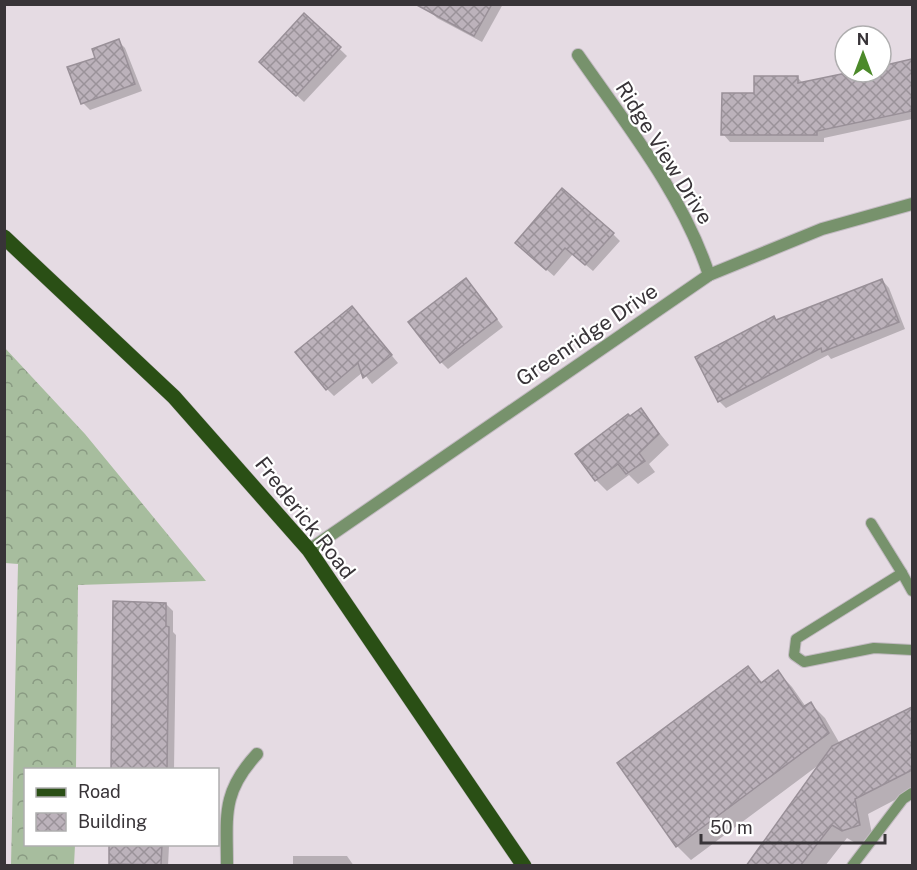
<svg xmlns="http://www.w3.org/2000/svg" width="917" height="870" viewBox="0 0 917 870" font-family="'Public Sans',sans-serif">
	<defs>
		<pattern id="forest-crowns" width="20" height="18" patternUnits="userSpaceOnUse" patternTransform="scale(1.5)"><rect width="20" height="18" fill="#a7bd9e"/><path d="M2 6a3 3 0 1 1 6 0M12 15a3 3 0 1 1 6 0" fill="none" stroke="#899a82"/></pattern>
		<pattern id="building-cross-hatch" width="8" height="8" patternUnits="userSpaceOnUse" patternTransform="scale(1.5)"><rect width="8" height="8" fill="#bcb2bb"/><path d="M0 0l8 8M0 8l8-8" fill="none" stroke="#9a9299"/></pattern>
	</defs>
	<rect width="100%" height="100%" fill="#e5dbe3"/>
	<path fill="url(#forest-crowns)" d="M4 347 85 434 206 581 78 585 76 769 26 770V844L75 845 74 865H11L18 564 5 563Z"/>
	<g fill="#0003">
		<path d="M434 4H503L482 42 437 18 430 11Z"/>
		<path d="M304 15 347 56 304 102 268 69Z"/>
		<path d="M118 41 125 48 142 91 90 110 83 103 97 58Z"/>
		<path d="M912 60V119L824 138V142H730L723 134 755 95 798 78 804 84 859 72H881V67Z"/>
		<path d="M613 234 620 241 593 271 573 254 554 276 524 250Z"/>
		<path d="M882 280 889 288 905 329 831 359 828 355 726 408 719 401 777 322Z"/>
		<path d="M473 287 503 327 448 369 441 362Z"/>
		<path d="M352 308 398 363 372 384 363 372 334 396 327 389Z"/>
		<path d="M641 410 669 445 649 464 655 472 638 484 629 475 607 491 596 480 630 418Z"/>
		<path d="M166 604 173 611V632L176 635 174 770H111Z"/>
		<path d="M748 668 763 683 778 672 792 687 806 707 811 704 825 718 840 744 912 709V791L868 814 873 839 857 844 847 838 825 866H748L820 764 691 860 677 846Z"/>
		<path d="M110 844H172V846H169L168 866H109Z"/>
		<path d="M293 856H347L354 866H293Z"/>
	</g>
	<g fill="url(#building-cross-hatch)" stroke="#999098" stroke-width="1.5">
		<path d="M415 4H492L474 36Z"/>
		<path d="M304 13 341 47 296 96 259 62Z"/>
		<path d="M119 39 135 84 81 104 67 67 95 58 92 49Z"/>
		<path d="M912 59V111L817 131V135H721L722 93H754V76H798V83L851 72H881V66Z"/>
		<path d="M562 188 614 233 585 265 565 248 546 270 515 243Z"/>
		<path d="M466 278 497 319 440 363 408 322Z"/>
		<path d="M882 279 899 322 822 352 821 348 718 402 695 357 774 316 776 320Z"/>
		<path d="M352 306 392 355 363 378 358 363 326 390 295 352Z"/>
		<path d="M641 408 659 434 639 453 645 461 626 474 618 464 595 481 575 454 628 414 630 416Z"/>
		<path d="M113 601 166 603V626L169 627 167 769 111 770Z"/>
		<path d="M748 666 761 683 778 670 803 707 811 702 829 733 676 847 617 763Z"/>
		<path d="M912 707V770L855 799 860 825 842 831 832 825 800 866H746L832 746Z"/>
		<path d="M109 844H162L161 865 109 864Z"/>
	</g>
	<g fill="none" stroke-linecap="round" stroke-linejoin="round">
		<defs>
			<g id="service">
				<path d="M871 523 902 573"/>
				<path d="M912 591 902 573 796 639 794 655 804 662 874 648 912 650"/>
				<path d="M852 866 903 799 912 793"/>
			</g>
			<g id="minor">
				<path d="M578 55C626 124 683 195 709 275"/>
				<path d="M309 550 709 275 822 229 912 204"/>
				<path d="M227 866C227 816 221 793 257 754"/>
			</g>
			<path id="primary" d="M4 237 174 397 309 550 524 866"/>
		</defs>
		<use href="#service" stroke="#c2bac1" stroke-width="12"/>
		<use href="#minor" stroke="#c2bac1" stroke-width="14"/>
		<use href="#primary" stroke="#c2bac1" stroke-width="16"/>
		<use href="#service" stroke="#77926c" stroke-width="10"/>
		<use href="#minor" stroke="#77926c" stroke-width="12"/>
		<use href="#primary" stroke="#2a4f15" stroke-width="15"/>
	</g>
	<g text-anchor="middle" stroke-width="4.5" stroke-linejoin="round" paint-order="stroke">
		<g font-size="21" fill="#383438" stroke="#fff">
			<text transform="translate(664 153) rotate(58)" y="7">Ridge View Drive</text>
			<text transform="translate(587 335) rotate(-34)" y="7">Greenridge Drive</text>
			<text transform="translate(305 518) rotate(52)" y="7">Frederick Road</text>
		</g>
	</g>
	<rect width="917" height="870" fill="none" stroke="#383438" stroke-width="12"/>
	<rect x="24" y="768" width="195" height="78" fill="#ffffff" stroke="#afaeaf" stroke-width="1.5"/>
	<rect x="36" y="788" width="30" height="9" fill="#2a4f15" stroke="#afaeaf" stroke-width="1.5"/>
	<text x="78" y="798" font-size="18" fill="#383438">Road</text>
	<rect x="36" y="813" width="30" height="18" fill="url(#building-cross-hatch)" stroke="#afaeaf" stroke-width="1.5"/>
	<text x="78" y="828" font-size="18" fill="#383438">Building</text>
	<g transform="translate(863 54)"><circle r="28" fill="#ffffff" stroke="#afaeaf" stroke-width="1.5"/>
	<path d="M0-4.5L10 22L0 15L-10 22Z" fill="#4c8a2a"/>
	<text y="-9" font-size="16" font-weight="bold" text-anchor="middle" fill="#383438">N</text>
	</g>
	<path d="M701 834v9h184v-9" fill="none" stroke="#383438" stroke-width="3"/>
	<text x="710" y="834" font-size="18" fill="#383438" stroke="#ffffff" stroke-width="4.5" paint-order="stroke">50 m</text>
</svg>
